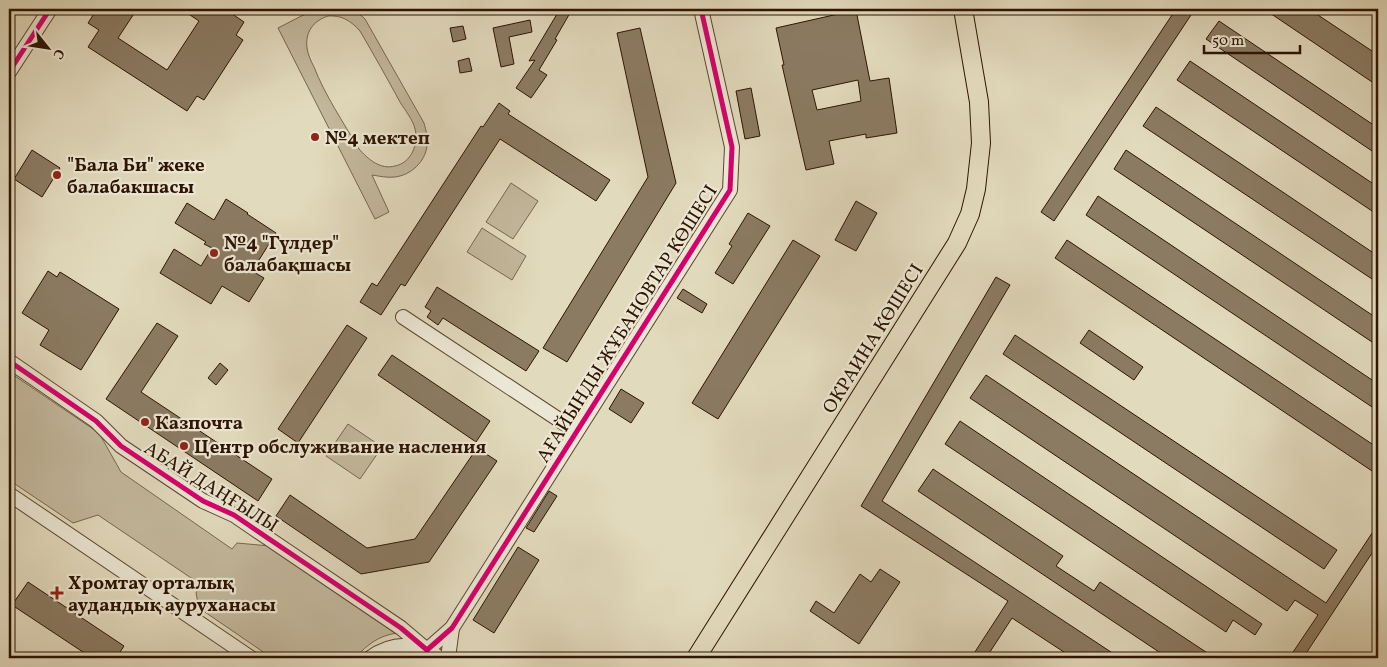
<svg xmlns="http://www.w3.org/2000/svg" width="1387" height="667" viewBox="0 0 1387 667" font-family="Vollkorn,serif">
	<rect width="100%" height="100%" fill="#e2dabd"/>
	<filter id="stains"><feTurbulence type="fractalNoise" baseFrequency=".004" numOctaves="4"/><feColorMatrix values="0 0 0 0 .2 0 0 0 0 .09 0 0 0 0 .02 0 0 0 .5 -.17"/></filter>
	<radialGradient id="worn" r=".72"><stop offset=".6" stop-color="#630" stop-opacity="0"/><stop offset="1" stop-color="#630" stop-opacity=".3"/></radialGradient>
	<g fill="#c3b89d" stroke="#78664f" fill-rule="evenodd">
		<path d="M315 9C335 9 350 4 365 19L424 123C426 130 428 138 427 146 425 162 411 175 395 177 387 178 379 176 372 175L389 212 375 219 278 28ZM328 16C342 15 351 21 360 31 374 55 387 78 400 102 405 110 413 120 415 129 419 144 411 163 395 166 380 170 368 159 359 149 343 122 325 95 314 67 311 61 308 55 307 48 305 32 313 21 328 16Z"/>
		<path d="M511 183 538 201 513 239 486 222Z"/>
		<path d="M482 228 526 256 512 280 467 252Z"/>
		<path d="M9 372 99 433 121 472 232 549 237 543 270 546 397 633C378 636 368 644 355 658H272L199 608 196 593 200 584 98 515 73 523 9 480Z"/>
		<path d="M348 424 382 447 360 479 326 456Z"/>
	</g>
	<g fill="#8b7b63" stroke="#2d1401" fill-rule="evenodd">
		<path d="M97 9H137L118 38 167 70 199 21 181 9H225L244 22 236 35 243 40 204 100 197 96 187 111 88 47 99 30 88 23Z"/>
		<path d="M560 9 570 13 555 39 557 40 539 70 547 75 531 98 516 88 535 60 529 61Z"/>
		<path d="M1176 9H1195L1054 221 1041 212Z"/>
		<path d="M1264 9H1309L1378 55V86Z"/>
		<path d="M856 10 870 81 889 78 897 133 866 138V134L829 141 834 164 806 170 782 65H784L776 28ZM858 80 861 101 817 110 812 90Z"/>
		<path d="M530 20 532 32 509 37 514 64 501 67 493 28Z"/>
		<path d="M1219 21 1378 128V155L1206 39Z"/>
		<path d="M463 26 466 39 453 42 450 28Z"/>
		<path d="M640 28 676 183 567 362 543 348 648 177 617 33Z"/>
		<path d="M469 58 472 71 460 73 458 61Z"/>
		<path d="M1190 61 1378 187V215L1177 80Z"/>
		<path d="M751 88 760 136 745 139 736 91Z"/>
		<path d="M499 103 510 111 508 114 610 180 596 201 500 139 405 286 401 284 381 315 360 302 372 283 377 286 481 126 483 127Z"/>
		<path d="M1156 107 1378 256V283L1143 126Z"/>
		<path d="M32 150 60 168 42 197 14 179Z"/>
		<path d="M1126 150 1378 319V346L1114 169Z"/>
		<path d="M1098 196 1378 384V411L1086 215Z"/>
		<path d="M226 199 248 213 247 214 276 233 252 271 264 278 249 302 222 286 211 304 160 273 174 249 201 266 212 248 204 244 206 242 175 223 187 203 214 220Z"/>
		<path d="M856 201 877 213 856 251 835 240Z"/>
		<path d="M748 213 770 226 733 284 715 273 732 246 729 244Z"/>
		<path d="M793 240 820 256 718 419 692 403Z"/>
		<path d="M1067 240 1378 448V475L1055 258Z"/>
		<path d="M48 271 57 277 60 272 119 309 81 370 40 345 49 330 22 313Z"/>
		<path d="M996 277 1010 285 882 501 1120 658H1073L1012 618 986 658H971L1008 601 861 506Z"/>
		<path d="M437 287 539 351 526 371 443 318 438 325 427 317 431 311 425 307Z"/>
		<path d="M683 289 707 304 702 313 677 298Z"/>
		<path d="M157 323 178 336 141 392 272 479 258 501 106 399Z"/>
		<path d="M347 325 367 338 298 443 278 429Z"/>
		<path d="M1089 330 1143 367 1134 380 1080 343Z"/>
		<path d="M1015 335 1337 550 1324 569 1003 354Z"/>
		<path d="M392 355 490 421 476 442 378 375Z"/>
		<path d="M220 363 228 370 216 385 208 378Z"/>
		<path d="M986 375 1326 603 1378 524V544L1303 658H1289L1318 615 1295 600 1287 611 970 398Z"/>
		<path d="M621 389 644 403 631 423 609 409Z"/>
		<path d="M960 421 1262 624 1255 635 1233 620 1226 632 945 444Z"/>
		<path d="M477 448 497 461 429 562 361 574 276 516 290 495 367 548 415 539Z"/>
		<path d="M933 469 1063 556 1056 566 1094 591 1100 582 1215 658H1168L918 491Z"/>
		<path d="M549 491 557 496 534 532 526 528Z"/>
		<path d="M518 547 539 560 494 633 473 620Z"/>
		<path d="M880 569 900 582 859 644 810 611 816 601 834 613 860 574 871 582Z"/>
		<path d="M28 582 124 646 116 658H92L12 605Z"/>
	</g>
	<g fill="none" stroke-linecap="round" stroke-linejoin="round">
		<defs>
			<g id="minor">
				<path d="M9 72 50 9"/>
				<path d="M403 317 576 431"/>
				<path d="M9 361 96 421 121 446 203 501 234 515 253 528 401 628 427 650 452 628 730 190 732 147 701 9"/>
				<path d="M9 494 251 658"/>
				<path d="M370 658C391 642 419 641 439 658"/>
				<path d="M448 658 452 628"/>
			</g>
			<path id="major" d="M696 658 957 243 970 214 976 189 981 143 979 102 963 9"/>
		</defs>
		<use href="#minor" stroke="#5a4630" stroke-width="16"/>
		<use href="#major" stroke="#2d1401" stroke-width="20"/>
		<use href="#minor" stroke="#ece7d4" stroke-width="14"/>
		<use href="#major" stroke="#e2dabd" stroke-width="18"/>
		<defs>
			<g id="cycleway">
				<path d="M9 72 50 9"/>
				<path d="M9 361 96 421 121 446 203 501 234 515 253 528 401 628 427 650 452 628 730 190 732 147 701 9"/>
			</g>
		</defs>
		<use href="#cycleway" stroke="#ece7d4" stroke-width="8"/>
		<use href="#cycleway" stroke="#d6006c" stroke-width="5"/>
	</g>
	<g fill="#8f2418" stroke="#ece7d4" stroke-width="2">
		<circle cx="315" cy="137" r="5"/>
		<circle cx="57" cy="175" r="5"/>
		<circle cx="214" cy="253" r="5"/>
		<circle cx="145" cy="422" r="5"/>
		<circle cx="184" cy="446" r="5"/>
		<path d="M54.5 585.5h5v5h5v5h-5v5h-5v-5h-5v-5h5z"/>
	</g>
	<g text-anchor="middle" stroke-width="4.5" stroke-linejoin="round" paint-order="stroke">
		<g font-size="19" font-weight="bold" fill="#2d1401" stroke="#ece7d4" text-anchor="start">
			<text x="325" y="144">№4 мектеп</text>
			<text x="67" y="171">"Бала Би" жеке<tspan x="67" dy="22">балабакшасы</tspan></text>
			<text x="224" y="249">№4 "Гүлдер"<tspan x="224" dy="22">балабақшасы</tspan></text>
			<text x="155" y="429">Казпочта</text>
			<text x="194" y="453">Центр обслуживание насления</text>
			<text x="68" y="589">Хромтау орталық<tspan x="68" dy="22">аудандық ауруханасы</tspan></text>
		</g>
		<g font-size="19" fill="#2d1401" stroke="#ece7d4">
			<text transform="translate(626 323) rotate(-58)" y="7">АҒАЙЫНДЫ ЖҰБАНОВТАР КӨШЕСІ</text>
			<text transform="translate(872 338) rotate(-58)" y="7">ОКРАИНА КӨШЕСІ</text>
			<text transform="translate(212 486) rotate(32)" y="7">АБАЙ ДАҢҒЫЛЫ</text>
		</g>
	</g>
	<rect width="1387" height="667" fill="none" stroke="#e2dabd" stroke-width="30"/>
	<rect x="10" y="10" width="1367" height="647" fill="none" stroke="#2d1401" stroke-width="2.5"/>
	<rect x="15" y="15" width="1357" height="637" fill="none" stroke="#2d1401"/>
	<g transform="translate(48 48) rotate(120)" stroke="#ece7d4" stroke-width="4" paint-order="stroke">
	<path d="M0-4L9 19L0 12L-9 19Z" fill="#2d1401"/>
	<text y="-8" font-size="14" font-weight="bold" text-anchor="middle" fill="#2d1401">С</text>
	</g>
	<path d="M1204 45v8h96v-8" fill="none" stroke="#2d1401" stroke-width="2.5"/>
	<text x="1212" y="45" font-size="15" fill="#2d1401" stroke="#ece7d4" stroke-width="4" paint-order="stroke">50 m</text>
	<rect width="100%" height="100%" filter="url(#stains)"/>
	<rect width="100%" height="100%" fill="url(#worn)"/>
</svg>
